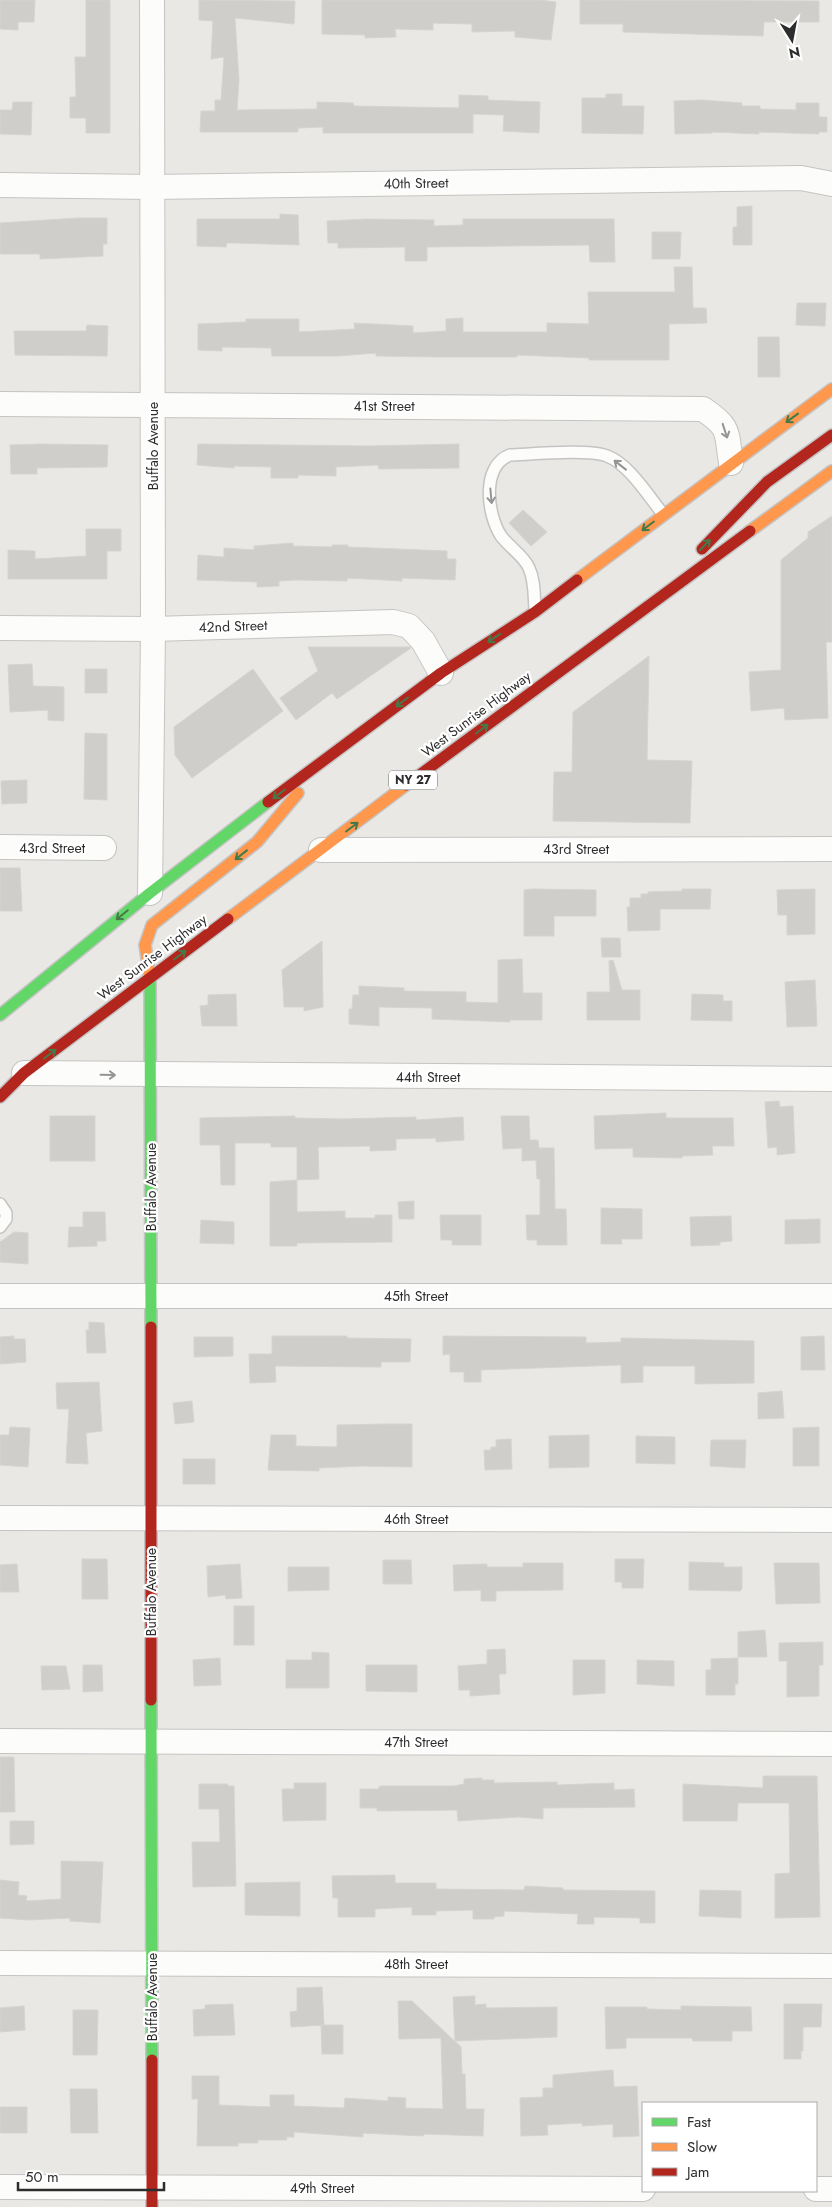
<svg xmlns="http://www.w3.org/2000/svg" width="832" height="2207" viewBox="0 0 832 2207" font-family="Jost,sans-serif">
	<rect width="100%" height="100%" fill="#eae8e4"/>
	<g fill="#cfcecb" stroke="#d5d4d0">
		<path d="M0 0H35L34 22H18V30L0 29Z"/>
		<path d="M86 0H110V133H86V118H70V97H76L75 57H86Z"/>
		<path d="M199 0 295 1 294 24 235 18 239 80 237 110 317 109V102L353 103 354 106 459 108V95L488 96V100L540 102 539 133 503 131 504 115 473 114V133H323V127L298 128V132H200L201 111H215V100H221L224 57 211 59 213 21 199 20Z"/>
		<path d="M322 0H540L556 2 551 40 515 37V31L472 32V24L433 23V30L395 29 396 37 365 38V35L322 34Z"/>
		<path d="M580 0 819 1V22H764L763 36 623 32V24H580Z"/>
		<path d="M606 94H622V106H644L643 134 582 133V98H606Z"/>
		<path d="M702 100 742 103V106H760V109L796 110V103H819V117H827V132H819V134L759 132V134L712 132V133L675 134 674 101Z"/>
		<path d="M13 102H32L31 135 0 134V110H12Z"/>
		<path d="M752 206V245H733V227H737V207Z"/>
		<path d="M280 214 298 215 299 245 236 243H227L226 247 197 246V219H280Z"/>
		<path d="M77 218H107V244H103V256L40 259V254H0V223Z"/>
		<path d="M366 219 434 220V226L463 225V219H614L615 262H590L589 245 427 247V261H405V247L338 248V243H328L327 221Z"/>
		<path d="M652 232H681L680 259H652Z"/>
		<path d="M674 267H692L693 308H706L707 323 669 324V360H589V358L517 355V357H438L376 356V353L338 356H272L271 348 222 347V351L198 350V324L246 322V319H299V332L355 329 354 323 413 326V333L446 331V319L463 318V332H547V323L589 324 588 292H675Z"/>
		<path d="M797 303H826L825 326 796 325Z"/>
		<path d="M87 325 108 326 107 356 15 355 14 331H86Z"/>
		<path d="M758 337H779L780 377H758Z"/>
		<path d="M40 444 108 445 107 467 37 468V474H11L10 445Z"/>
		<path d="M198 444 370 446 459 444V468L379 469 378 465 336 467V476L298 475V478H271V467L234 466V468L197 465Z"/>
		<path d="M523 510 547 532 531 546 509 523Z"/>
		<path d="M832 516V642H826L828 718 785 720 784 708 751 711 749 672 781 670V560L808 538V532Z"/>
		<path d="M86 529H121V551H107V579H8V550L35 551V559L86 556Z"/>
		<path d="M293 543V546L332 547V545H348V547L447 551V559H456L455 580 402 578V581L347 578V581L296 580 279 581V586L257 587V582L197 580 198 555 224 557V548L254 550V546Z"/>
		<path d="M308 647H410L411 648 337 699 332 693 296 720 280 698 318 671Z"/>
		<path d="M649 656 647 760 692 761 690 823 553 821 554 772H572L573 712Z"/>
		<path d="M32 664 33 686 64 687V721L48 720V710L10 712 8 665Z"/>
		<rect x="85" y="669" width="22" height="24"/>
		<path d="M253 669 283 711 192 778 175 755 174 727Z"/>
		<path d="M85 733 107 734V800L84 799Z"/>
		<path d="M27 780V803L2 804 1 781Z"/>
		<path d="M0 868H20L22 911H0Z"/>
		<path d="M532 889 596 890V916H554V936H524V890Z"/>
		<path d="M682 889H711L710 909H660V930L628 931 627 907H630V898H641V894H648V892L682 891Z"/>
		<path d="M815 889V934L787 935V915H778L777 890Z"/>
		<path d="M601 938H620L621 957H602Z"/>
		<path d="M322 941 323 1007 304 1011V1007H284L282 970Z"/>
		<path d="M522 959 523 993H542V1020H510V1022L432 1019V1008L379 1007V1026L349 1024V1009H352L353 995H359V986L404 988V991L466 992V1002L498 1003V960Z"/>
		<path d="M613 960 622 990H640V1020H587V992H610L609 961Z"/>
		<path d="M815 980 817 1026 787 1027 785 982Z"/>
		<path d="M236 994 237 1026H202L200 1006 208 1005V995Z"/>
		<path d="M692 994 723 995V1001H732V1021L691 1020Z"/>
		<path d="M779 1101 780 1107 793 1106 795 1153 777 1155V1147L768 1148 765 1102Z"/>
		<path d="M666 1113V1118H733L734 1146H712L713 1155 682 1156V1158L633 1157V1148L595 1149 594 1116Z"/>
		<rect x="50" y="1116" width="45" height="45"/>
		<path d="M295 1116V1118L342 1119 416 1117V1120L463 1117 464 1140 436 1142V1138L396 1139V1150L370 1151V1146L318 1147 319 1179 297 1180V1147H271V1143H235V1185H221L220 1145H200V1118Z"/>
		<path d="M501 1116H529L530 1140H538L539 1148H554L555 1209H566L567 1245H537V1240H527L526 1215H540V1179H537L536 1160 522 1161V1148L503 1149Z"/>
		<path d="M297 1180V1212L345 1211V1218H375V1215H392V1242L297 1243V1246H270V1182Z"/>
		<path d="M414 1201V1219H399L398 1202Z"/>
		<path d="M601 1208 642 1209V1239H621L622 1244H601Z"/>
		<path d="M83 1212H105L106 1241H97V1246L68 1247 69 1227H83Z"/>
		<path d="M440 1215H481V1245H452V1240H441Z"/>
		<path d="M731 1216 732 1241 720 1242V1245L691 1246 690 1217Z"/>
		<path d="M820 1219V1243L785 1244V1220Z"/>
		<path d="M201 1220 234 1222V1244L200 1243Z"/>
		<path d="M14 1232 28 1233V1264L0 1262V1242Z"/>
		<path d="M89 1322 104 1323 106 1353H87L86 1330H89Z"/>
		<path d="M14 1336V1339H25L26 1362 0 1364V1337Z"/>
		<path d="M272 1336H347V1338L411 1339 410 1362H381V1367L275 1366 276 1382 250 1383 249 1354H272Z"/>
		<path d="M443 1336 586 1337V1343L621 1342V1338L754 1341V1383L695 1384V1366H643V1382L621 1383V1365L481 1370V1382H464V1372H450V1354L443 1355Z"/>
		<path d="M824 1336 825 1370H801V1337Z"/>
		<path d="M194 1337H233V1356L194 1357Z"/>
		<path d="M99 1382 102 1431 86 1433 88 1464 66 1463 69 1409H57L56 1383Z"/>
		<path d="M782 1391 784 1418 758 1419V1393Z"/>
		<path d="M192 1401 194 1422 175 1424 173 1403Z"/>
		<path d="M387 1424H412V1467L362 1466 319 1468V1471L268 1470 271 1435H296V1446L337 1447V1425Z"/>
		<path d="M10 1427 30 1428 28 1467 0 1465V1435H9Z"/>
		<path d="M819 1427V1466H793V1428Z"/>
		<path d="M589 1435V1467L549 1468V1436Z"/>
		<path d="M636 1436 675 1437V1464L636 1463Z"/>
		<path d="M511 1439 512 1469 485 1470 484 1450H491V1447H496V1440Z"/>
		<path d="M711 1440H746L745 1468 710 1466Z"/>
		<rect x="183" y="1459" width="32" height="25"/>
		<path d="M82 1559H107L108 1599H82Z"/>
		<path d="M615 1559H644L643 1588H622V1582H615Z"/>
		<path d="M383 1560H411L412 1584H383Z"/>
		<path d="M689 1562 724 1563V1567H742V1589L740 1591 689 1590Z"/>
		<path d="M523 1563H563V1590L496 1591V1601H481V1590L454 1591 453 1565 487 1564V1567H523Z"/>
		<path d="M774 1563H819L820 1603 776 1604Z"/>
		<path d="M17 1564 19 1592H0V1565Z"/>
		<path d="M240 1564 242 1598 226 1599 225 1595 208 1597 207 1566Z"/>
		<path d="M288 1567H329V1590L288 1591Z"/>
		<rect x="234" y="1606" width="20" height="39"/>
		<path d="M765 1630 767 1657H738V1632Z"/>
		<path d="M823 1642V1665H819V1696L787 1697V1661H779V1643Z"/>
		<path d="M505 1649 506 1674H499L500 1694 470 1696V1690H459L458 1666 487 1664V1650Z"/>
		<path d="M312 1652 329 1653V1688H286V1660H312Z"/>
		<path d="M220 1658 221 1685 194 1686 193 1660Z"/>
		<path d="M738 1658V1684H735V1695H706V1670H711V1659Z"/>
		<path d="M573 1660H605V1693L573 1695Z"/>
		<path d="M637 1660 674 1661V1686L637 1684Z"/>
		<path d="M83 1665H102L103 1691 83 1692Z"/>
		<path d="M366 1665H417V1692L366 1691Z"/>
		<path d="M41 1666H66L70 1689 42 1690Z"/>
		<path d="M0 1757H14L15 1812H0Z"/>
		<path d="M763 1776H817L820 1917 775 1918V1874L790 1873 789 1803H738L737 1821H683V1784L763 1788Z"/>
		<path d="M482 1778V1780H494V1783L557 1782V1785L614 1783V1790L634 1789 635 1807 543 1808V1819L519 1817 458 1821 457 1810 377 1811V1808H360V1789H378L380 1786H454L464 1784V1779Z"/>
		<path d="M294 1783H326V1820L283 1821 282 1789H294Z"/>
		<path d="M199 1784H228V1786H234L236 1886 193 1887 192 1842H220L219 1809H199Z"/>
		<path d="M10 1821H34V1844L10 1845Z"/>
		<path d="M61 1861 103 1862 100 1923 70 1921V1918L29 1920 0 1918V1880L19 1882 18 1895 27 1896 26 1901 61 1899Z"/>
		<path d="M395 1875V1883H436V1889L524 1890 525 1886 563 1888V1890L655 1891V1923H640V1918L594 1917V1924H577L578 1914 504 1911V1916L494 1917V1919H473V1910L436 1911V1915H412V1907L375 1909V1917H338V1898H333L332 1876Z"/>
		<path d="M300 1882V1916L245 1915V1883Z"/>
		<path d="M700 1890 741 1891V1918L699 1916Z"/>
		<path d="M322 1987 324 2025 291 2027 290 2012 297 2011V1988Z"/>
		<path d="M475 1996V2005L486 2004V2008L557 2007V2037L455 2041 453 1997Z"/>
		<path d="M398 2001H412L461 2047 462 2074H465L466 2109H484L483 2136 424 2134 423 2136 363 2133V2137L294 2132V2137H286L287 2140H258V2143H238V2146H197L198 2099H192V2076H219V2105L270 2107V2095H294V2106L344 2108 345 2098 388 2101V2097L406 2098 405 2108 443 2109 441 2038 399 2039Z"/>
		<path d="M233 2004 235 2035 194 2036 193 2010 205 2009V2005Z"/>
		<path d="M784 2004H822L821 2027H803V2051H801V2059H784Z"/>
		<path d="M24 2006 25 2030 0 2032V2008Z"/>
		<path d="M681 2006 751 2007 752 2031H732V2041H693L692 2038H626V2048L606 2049 605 2007H647V2009L681 2010Z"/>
		<path d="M73 2010H98L97 2055H73Z"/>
		<path d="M321 2025H343V2054H322Z"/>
		<path d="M613 2070 614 2087 637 2086 639 2136 613 2137V2124L582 2126V2123L547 2125 548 2135 521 2136 520 2098 543 2097V2088H553V2075Z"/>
		<path d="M70 2089H97L98 2133H71Z"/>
		<rect x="0" y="2107" width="27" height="26"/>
	</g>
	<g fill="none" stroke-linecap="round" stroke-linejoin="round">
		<defs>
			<g id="lane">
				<path d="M535 610C534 596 535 581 529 568 524 556 509 547 501 536 487 514 481 466 510 455 534 454 588 449 607 456 629 464 649 497 663 514"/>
				<path d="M0 1204 6 1213V1219L0 1227"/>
			</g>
			<g id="street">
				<path d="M0 185 152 187 801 178 832 184"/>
				<path d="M0 404 703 409C731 428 726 431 731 463"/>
				<path d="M0 628 153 629 393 622 409 626 423 641 441 673"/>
				<path d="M0 847 104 848"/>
				<path d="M321 850 832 849"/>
				<path d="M150 893 153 629 152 0"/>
				<path d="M24 1073 832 1079"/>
				<path d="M0 1296H832"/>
				<path d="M0 1518 832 1520"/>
				<path d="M0 1741 832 1744"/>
				<path d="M0 1963 832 1966"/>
				<path d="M0 2187 643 2189"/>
				<path d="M816 2189H832"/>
			</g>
			<g id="fast">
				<path d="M150 977 151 1327"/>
				<path d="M0 1015 150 893 268 802"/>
				<path d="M151 1700 152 2060"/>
			</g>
			<g id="slow">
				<path d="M750 531 832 471"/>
				<path d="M577 580 832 389"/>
				<path d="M228 919 406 785"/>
				<path d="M150 977 145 945 152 925 257 842 298 793"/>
			</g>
			<g id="jam">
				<path d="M702 549 767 482 832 435"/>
				<path d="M406 785 750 531"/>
				<path d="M268 802 441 673 535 612 577 580"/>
				<path d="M0 1097 24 1073 228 919"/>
				<path d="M151 1327V1700"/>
				<path d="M152 2060V2207"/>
			</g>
		</defs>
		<use href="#lane" stroke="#c4c4c4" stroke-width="14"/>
		<use href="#street" stroke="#c4c4c4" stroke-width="26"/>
		<use href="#fast" stroke="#c4c4c4" stroke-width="14"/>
		<use href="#slow" stroke="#c4c4c4" stroke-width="14"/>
		<use href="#jam" stroke="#c4c4c4" stroke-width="14"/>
		<use href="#lane" stroke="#fcfcfb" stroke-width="11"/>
		<use href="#street" stroke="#fcfcfb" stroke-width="24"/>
		<use href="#fast" stroke="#63d668" stroke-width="11"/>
		<use href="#slow" stroke="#ff974d" stroke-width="11"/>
		<use href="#jam" stroke="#b3261e" stroke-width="11"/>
	</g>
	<defs><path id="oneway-shaft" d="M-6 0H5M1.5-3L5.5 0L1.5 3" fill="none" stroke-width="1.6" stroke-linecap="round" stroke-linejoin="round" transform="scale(1.25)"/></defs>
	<g stroke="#457948">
		<use href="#oneway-shaft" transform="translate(792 418) rotate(144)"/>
		<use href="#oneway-shaft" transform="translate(648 526) rotate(143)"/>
		<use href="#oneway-shaft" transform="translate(705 545) rotate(-46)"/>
		<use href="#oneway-shaft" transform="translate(494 638) rotate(147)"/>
		<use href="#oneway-shaft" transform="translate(402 702) rotate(143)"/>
		<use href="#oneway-shaft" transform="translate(482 729) rotate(-37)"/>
		<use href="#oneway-shaft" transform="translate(279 794) rotate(143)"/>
		<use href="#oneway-shaft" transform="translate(352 827) rotate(-37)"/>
		<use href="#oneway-shaft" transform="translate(241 855) rotate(142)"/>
		<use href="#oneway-shaft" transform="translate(122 915) rotate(141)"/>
		<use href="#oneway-shaft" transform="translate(180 955) rotate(-37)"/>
		<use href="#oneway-shaft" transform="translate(50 1054) rotate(-37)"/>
	</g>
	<g stroke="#949494">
		<use href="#oneway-shaft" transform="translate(725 431) rotate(72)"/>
		<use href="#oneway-shaft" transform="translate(620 465) rotate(-142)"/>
		<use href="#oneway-shaft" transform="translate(491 496) rotate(85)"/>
		<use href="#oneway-shaft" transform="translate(108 1075) rotate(1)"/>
	</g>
	<g text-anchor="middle" stroke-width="4.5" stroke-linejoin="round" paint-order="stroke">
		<rect fill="#fff" stroke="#6c6c6c" stroke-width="1" x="389" y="770.5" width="48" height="19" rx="4"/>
		<g font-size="12" font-weight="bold" fill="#2d2d2d">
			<text x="413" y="784">NY 27</text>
		</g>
		<g font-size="14" fill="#2d2d2d" stroke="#fff">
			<text transform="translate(416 183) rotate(-1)" y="5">40th Street</text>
			<text x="384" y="411">41st Street</text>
			<text transform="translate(153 446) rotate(-90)" y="5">Buffalo Avenue</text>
			<text transform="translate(233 626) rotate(-2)" y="5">42nd Street</text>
			<text transform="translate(476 714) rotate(-37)" y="5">West Sunrise Highway</text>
			<text x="52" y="853">43rd Street</text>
			<text x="576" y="854">43rd Street</text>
			<text transform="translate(152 957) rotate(-37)" y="5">West Sunrise Highway</text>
			<text x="428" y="1082">44th Street</text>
			<text transform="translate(151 1187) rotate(-90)" y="5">Buffalo Avenue</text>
			<text x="416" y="1301">45th Street</text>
			<text x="416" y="1524">46th Street</text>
			<text transform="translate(151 1592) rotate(-90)" y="5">Buffalo Avenue</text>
			<text x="416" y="1747">47th Street</text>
			<text x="416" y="1969">48th Street</text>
			<text transform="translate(152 1997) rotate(-90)" y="5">Buffalo Avenue</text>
			<text x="322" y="2193">49th Street</text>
		</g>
	</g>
	<rect x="642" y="2102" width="175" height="90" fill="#ffffff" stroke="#ababab"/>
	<rect x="652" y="2118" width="25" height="8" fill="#63d668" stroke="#ababab"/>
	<text x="687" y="2127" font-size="15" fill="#2d2d2d">Fast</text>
	<rect x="652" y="2143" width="25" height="8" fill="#ff974d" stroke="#ababab"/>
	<text x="687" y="2152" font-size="15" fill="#2d2d2d">Slow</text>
	<rect x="652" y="2168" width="25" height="8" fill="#b3261e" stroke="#ababab"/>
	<text x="687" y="2177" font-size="15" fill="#2d2d2d">Jam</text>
	<g transform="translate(792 40) rotate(169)" stroke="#ffffff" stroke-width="4" paint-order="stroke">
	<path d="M0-4L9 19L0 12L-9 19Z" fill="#2d2d2d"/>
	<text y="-8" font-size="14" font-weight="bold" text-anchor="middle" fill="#2d2d2d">N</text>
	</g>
	<path d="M18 2182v8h146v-8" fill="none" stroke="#2d2d2d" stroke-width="2.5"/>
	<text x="25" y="2182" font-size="15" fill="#2d2d2d" stroke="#ffffff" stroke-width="4" paint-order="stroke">50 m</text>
</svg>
